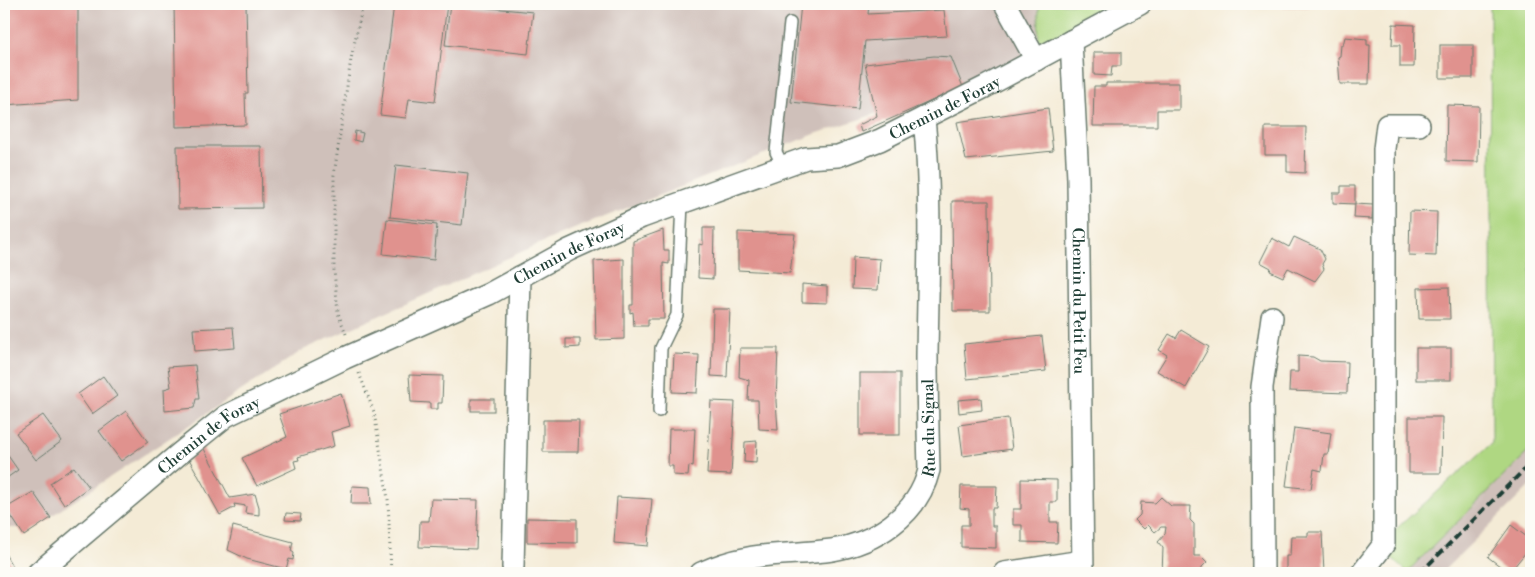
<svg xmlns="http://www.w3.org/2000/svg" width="1535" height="577" viewBox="0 0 1535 577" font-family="'Libre Bodoni',serif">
	<rect width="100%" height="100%" fill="#fdfcf7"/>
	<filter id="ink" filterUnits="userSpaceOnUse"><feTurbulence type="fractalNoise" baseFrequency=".02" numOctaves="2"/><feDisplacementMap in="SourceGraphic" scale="10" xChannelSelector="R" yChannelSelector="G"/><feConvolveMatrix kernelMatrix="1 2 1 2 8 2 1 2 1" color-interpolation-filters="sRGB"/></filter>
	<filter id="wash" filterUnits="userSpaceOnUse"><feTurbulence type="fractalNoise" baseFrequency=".0096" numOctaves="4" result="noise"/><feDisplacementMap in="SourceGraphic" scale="20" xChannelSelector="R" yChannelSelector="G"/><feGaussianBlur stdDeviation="1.12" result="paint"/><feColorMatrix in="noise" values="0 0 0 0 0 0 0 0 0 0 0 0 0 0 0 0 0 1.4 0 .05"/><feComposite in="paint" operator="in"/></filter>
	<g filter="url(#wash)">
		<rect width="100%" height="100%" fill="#f4ebd6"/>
		<g fill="#cfc0ba">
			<path d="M4 4H1039L1038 60 815 134 559 235 303 350 33 528H4Z"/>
			<path d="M1531 449V485L1441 573H1406Z"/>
		</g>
		<g fill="#afd782" stroke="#678a5b">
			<path d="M1039 4H1146L1038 60Z"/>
			<path d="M1490 4H1531V449L1407 572 1378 545 1492 443Z"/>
		</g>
		<g id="blocks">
			<g fill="#e0928e">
				<path d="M4 4H78V100L4 105Z"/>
				<path d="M174 4H246L248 93H245L246 125 176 127Z"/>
				<path d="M394 4H447L435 102 409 99 406 118 380 115Z"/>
				<path d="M450 4 533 12 528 54 445 45Z"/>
				<path d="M801 4H869L868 14 944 10 947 36 865 41 858 109 791 102Z"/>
				<path d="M1276 4H1308L1309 7H1276Z"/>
				<path d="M1393 24 1415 25 1414 67H1400V45H1392Z"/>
				<path d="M1345 37 1367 39V45H1370L1369 84H1340L1338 57 1340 56 1341 45H1343Z"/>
				<rect x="1440" y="45" width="33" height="33"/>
				<path d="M1094 52H1121V66H1112L1111 76 1094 75Z"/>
				<path d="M934 56 951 57 963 87 861 132 859 125 877 116 865 64Z"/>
				<path d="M1106 83H1179V110H1157V126H1093L1094 86H1106Z"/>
				<path d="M1447 105 1479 106 1478 162 1446 161Z"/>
				<path d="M1048 108 1053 151 966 160 957 122Z"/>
				<path d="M1265 127H1306L1305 173 1287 172V155H1265Z"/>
				<path d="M355 131 363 133 361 142 354 140Z"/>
				<path d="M177 146H261L262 208 178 209Z"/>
				<path d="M396 165 468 173 462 225 390 217Z"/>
				<path d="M1341 186H1355V204L1333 203V193H1341Z"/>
				<path d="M952 201H989L990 311H953Z"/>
				<path d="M1355 204 1373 205 1372 219 1354 218Z"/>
				<path d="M1410 211 1437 212 1436 256 1409 255Z"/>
				<path d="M387 219 437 225 434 260 383 254Z"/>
				<path d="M703 228H714L713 279 698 278 699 244 703 245Z"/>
				<path d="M663 230 664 250H669V264L663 263 664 319H648V326H634L633 312 630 313V305H633V241Z"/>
				<path d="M738 232 795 234 790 273 738 270Z"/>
				<path d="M1294 237 1320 249 1325 259 1322 264 1324 269 1315 281 1288 268 1283 277 1270 271 1271 268 1260 262 1272 238 1289 247Z"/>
				<path d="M853 257 880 259 878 290 852 289Z"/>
				<path d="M624 259V339L596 340 594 261Z"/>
				<path d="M802 284 827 286V303L802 302Z"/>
				<path d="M1449 287 1450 319H1419L1418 288Z"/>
				<path d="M713 309H730L727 377 711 376Z"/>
				<path d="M233 327 235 348 195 351 193 329Z"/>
				<path d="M1181 330 1209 347 1186 388 1157 371 1167 355 1159 350 1169 334 1176 338Z"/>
				<path d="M1042 336 1046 371 967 379 964 344Z"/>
				<path d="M566 339H580V347L566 348Z"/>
				<path d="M740 348H778L776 401 778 430 759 429 758 400H748L749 380 739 377Z"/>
				<rect x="1416" y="348" width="35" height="32"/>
				<path d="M674 354 699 355 697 393 672 392Z"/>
				<path d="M1298 356 1313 357 1320 361 1348 362 1347 393 1289 391 1290 372H1298Z"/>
				<path d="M195 365 199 399H196L194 408 165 411 164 389 171 387 168 367Z"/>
				<rect x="860" y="373" width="40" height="62"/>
				<path d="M409 375 443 376 442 403H438V409H430V403L411 402Z"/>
				<path d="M103 376 117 396 92 414 78 394Z"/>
				<path d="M341 393 350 426 331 432 334 446 298 457 299 460 294 461 296 468 257 486 242 458 287 437 279 414Z"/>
				<path d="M981 398 982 410 959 413 958 400Z"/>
				<rect x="471" y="399" width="23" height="12"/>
				<path d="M711 401 735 402 731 475 707 474Z"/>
				<path d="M126 411 148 442 121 461 99 431Z"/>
				<path d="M43 415 62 441 36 460 16 433Z"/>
				<path d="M1409 417H1442L1441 473H1409Z"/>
				<path d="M1008 418 1012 449 963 456 959 425Z"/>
				<path d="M543 420H579L578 452H543Z"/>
				<path d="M1294 428 1331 433 1328 454H1324L1322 471 1314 469 1311 489 1286 486Z"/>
				<path d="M669 429H695L693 467 689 466 688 476 673 475V466H668Z"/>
				<path d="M757 441 756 463 744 462 745 442Z"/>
				<path d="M203 447 230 498 255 494 259 507V515L245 513 246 506 234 504 235 507 220 515 189 459Z"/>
				<path d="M4 450 18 470 4 480Z"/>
				<path d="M74 467 89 487 64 505 50 483Z"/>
				<path d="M1021 479 1057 480V502H1050V522H1058L1057 543 1022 542V525H1013V509H1021Z"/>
				<path d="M352 486 370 487 371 504H351Z"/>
				<path d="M961 486H997L996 508H992V526H996V548L961 547V525H969V509L960 508Z"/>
				<path d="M33 492 51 518 24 536 6 508Z"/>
				<path d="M617 497 652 499 648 546 614 543Z"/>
				<path d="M1161 497 1171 506H1191L1190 520 1194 524V556H1201L1207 562 1202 567 1201 573H1162L1163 548 1158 542 1165 534 1166 527H1161L1155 532 1148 525 1144 529 1135 520 1140 515 1141 502 1155 503Z"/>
				<path d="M431 499 478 500 476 549 419 547 420 521H429Z"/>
				<path d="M286 513 301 514 300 521 285 520Z"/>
				<path d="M527 518 577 519V543L527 542Z"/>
				<path d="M1511 525 1531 540V546L1509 573 1488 557Z"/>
				<path d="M233 526 293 542 291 551 294 553 293 560 289 559 286 569 247 559 228 550Z"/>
				<path d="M1308 532H1322L1324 573H1286V556H1290L1291 536H1308Z"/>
				<path d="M4 552 15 571 12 573H4Z"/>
			</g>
		</g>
	</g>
	<g filter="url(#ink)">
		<use href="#blocks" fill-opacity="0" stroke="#6a7a6d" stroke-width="1"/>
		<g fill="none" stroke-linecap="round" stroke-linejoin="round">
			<defs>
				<g id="service">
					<path d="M783 166 776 152 790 23"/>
					<path d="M659 411 661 348 677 315 682 203"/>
				</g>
				<g id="minor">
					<path d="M1005 4 1036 60"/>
					<path id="s1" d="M1071 41 1078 179 1083 573"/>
					<path d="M513 567 520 277"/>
					<path id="s2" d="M38 573 179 454 226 416 345 358 489 294 569 250 642 217 806 158 838 156 880 140 985 87 1140 4"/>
					<path id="s3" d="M701 573C716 566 732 561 748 558 775 553 804 554 832 550 875 543 918 515 929 470 928 432 927 394 927 356 928 277 932 197 924 118"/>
					<path d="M1004 573 1082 561"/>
					<path d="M1263 573 1262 387 1272 317"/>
					<path d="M1362 573 1384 544V149L1387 125H1419"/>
				</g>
			</defs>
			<use href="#service" stroke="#6a7a6d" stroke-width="14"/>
			<use href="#minor" stroke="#6a7a6d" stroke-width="24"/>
			<g stroke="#6a7a6d" stroke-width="3" stroke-dasharray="1 4" stroke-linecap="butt">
				<path d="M346 334 338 313 334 270V175L351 59 363 4"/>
				<path d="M359 373 374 412 388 499 391 573"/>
			</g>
			<use href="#service" stroke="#fff" stroke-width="11"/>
			<use href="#minor" stroke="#fff" stroke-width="21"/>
			<path stroke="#1f3d34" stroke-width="4" stroke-dasharray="8 4" stroke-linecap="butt" d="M1420 573 1531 463"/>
		</g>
	</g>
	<g text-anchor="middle" stroke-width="4.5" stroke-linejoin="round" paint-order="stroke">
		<g font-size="16" fill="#1f3d34" stroke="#fdfcf7">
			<text dy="6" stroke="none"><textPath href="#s2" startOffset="1030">Chemin de Foray</textPath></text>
			<text dy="6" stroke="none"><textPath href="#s2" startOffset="625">Chemin de Foray</textPath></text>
			<text dy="6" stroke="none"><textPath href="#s1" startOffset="260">Chemin du Petit Feu</textPath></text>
			<text dy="6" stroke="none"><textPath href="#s3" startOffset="309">Rue du Signal</textPath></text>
			<text dy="6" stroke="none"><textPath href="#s2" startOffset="220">Chemin de Foray</textPath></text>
		</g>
	</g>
	<rect width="1535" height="577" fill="none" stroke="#fdfcf7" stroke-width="20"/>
</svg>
